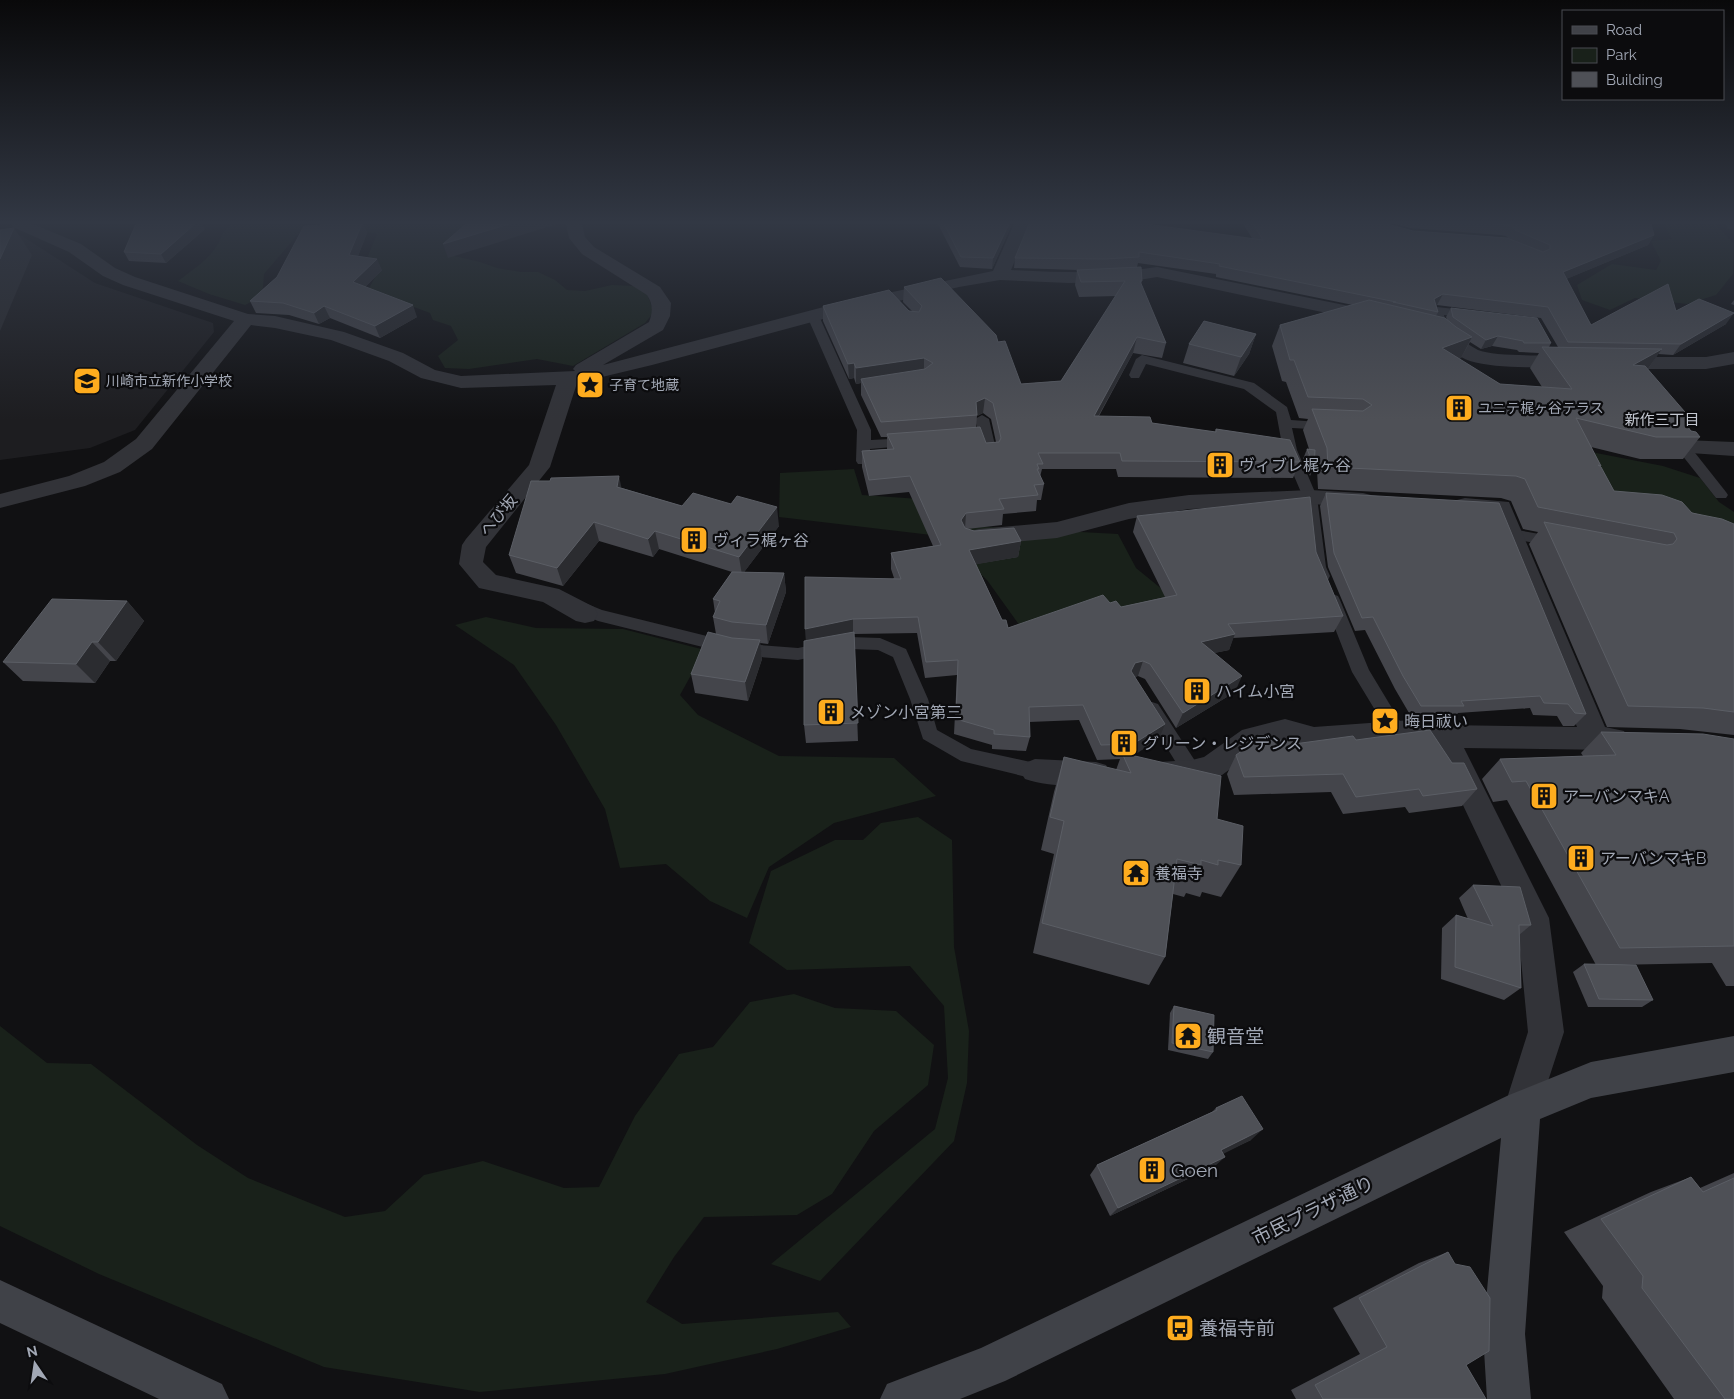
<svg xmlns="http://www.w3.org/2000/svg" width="1734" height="1399" viewBox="0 0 1734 1399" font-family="Raleway,'Noto Sans JP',sans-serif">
	<rect width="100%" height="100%" fill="#111113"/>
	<path fill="#1d1d20" d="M0 229 22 236 95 283 213 323 214 332 135 430 90 448 0 460Z"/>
	<g fill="#19211a">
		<path d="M463 224 467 227 450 255 480 262 497 268 521 272H538L555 280 567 290 585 291 612 285 634 286 647 294 654 312 645 323 573 366 537 359 469 369 445 368 438 356 458 340 451 326 433 320 430 313 368 290 378 272 374 262 368 256 377 234 331 227 298 234 264 274 263 288 255 300 245 305 209 294 178 281C191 271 207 261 216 247 224 236 218 236 231 225Z"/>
		<path d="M1663 224H1715L1734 244 1733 274 1716 295 1687 304 1635 298 1610 310 1582 300 1577 285 1612 264 1656 270 1661 261 1651 241 1672 239Z"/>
		<path d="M1586 451 1663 466 1700 478 1719 502 1734 512V557L1618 510Z"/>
		<path d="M854 469 862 495 920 499 972 526 1118 534 1136 568 1174 599 1025 633 987 580 940 536 779 517 780 473Z"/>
		<path d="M486 617 536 628 623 629 705 650 680 695 698 715 779 756 894 758 936 796 834 823 769 867 747 918 710 901 666 864 620 868 605 809 556 725 514 665 455 625Z"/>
		<path d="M918 817 952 840 954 947 969 1031 967 1083 954 1141 820 1281 771 1264 935 1129 948 1078 944 1006 910 966 787 970 749 943 771 871 835 840H863L881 823Z"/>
		<path d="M794 994 835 1008 896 1011 934 1045 928 1085 874 1131 832 1194 797 1215 704 1217 674 1257 646 1302 682 1324 838 1312 851 1327 777 1349 665 1374 480 1392 324 1367 99 1274 0 1226V1026L47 1063 91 1064 197 1145 248 1178 345 1217 385 1211 424 1175 483 1161 564 1188 599 1187 635 1116 679 1054 713 1047 750 1002Z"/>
	</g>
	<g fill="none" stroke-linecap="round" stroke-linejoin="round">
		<g fill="#323338" fill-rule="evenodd">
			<path d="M1437 307 1472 311 1478 315 1472 319 1444 315 1448 333 1442 337 1436 333 1431 311Z"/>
			<path d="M813 312 819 316 871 430V440L910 438 915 439 917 442 915 445 870 449V461L868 464H858L856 461 857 430 807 316Z"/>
			<path d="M1142 355 1254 383 1287 407 1291 420 1334 423 1336 426 1329 430 1292 428 1297 450 1317 497 1326 567 1330 576 1328 580 1322 581 1316 580 1310 567 1303 497 1283 450 1276 412 1244 389 1146 364 1139 378H1131L1129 375 1136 359Z"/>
			<path d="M982 415 989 419 997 454 995 457H985L983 454 975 419Z"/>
			<path d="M1683 443 1688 444 1726 492 1728 495 1726 498H1716L1678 450 1676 447Z"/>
			<path d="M1512 529 1556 537 1561 538 1564 542 1561 546 1556 547 1507 538 1504 534 1507 530Z"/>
			<path d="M1332 594 1338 596 1340 600 1369 670 1407 733 1404 738 1398 740 1392 738 1352 672 1324 600 1326 596Z"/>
			<path d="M575 599 602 610 735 643 798 648 850 637 880 638 906 649 928 699 937 730 971 749 1035 763 1042 766 1044 771 1042 776 1035 779 961 761 923 739 910 699 893 657 878 650 850 649 798 660 735 655 598 621 569 609 567 605 569 601Z"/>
			<path d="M1152 702 1158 704 1199 767 1201 772 1199 777 1192 780 1185 777 1146 714 1143 709 1146 704Z"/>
		</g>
		<g fill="#323338" fill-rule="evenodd">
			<path d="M11 224H33L81 244 115 268 135 277 248 314 275 316 344 332 403 353 435 370 461 376 575 371 573 369 576 365 649 322C653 312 653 304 647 295L582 254 569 238 566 224H582L585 237 594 247 660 287 671 303 670 316 663 330 603 365 835 304 993 271 1014 224H1030L1011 270C1060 272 1109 275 1157 267L1374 311 1381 313 1383 317 1381 321 1374 323 1157 277 1133 281 1069 283 1000 280 959 287 838 315 652 365 577 383 550 467 486 547 483 562 496 575 559 589 594 607 598 614 594 621 585 623 576 621 543 602 479 588 459 564 462 545 466 539 529 465 556 385 461 388 421 378 389 361 331 340 275 328 251 325 152 449 120 472 85 486 0 508V494L69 476 104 462 136 439 234 321 123 285 103 276 69 252 13 227Z"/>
			<path d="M1725 224H1734V230L1728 229Z"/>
			<path d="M1435 325C1453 330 1462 342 1478 350 1495 357 1550 355 1571 356L1578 358 1581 362 1578 366 1571 368C1543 367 1496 369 1470 361 1458 357 1447 347 1438 339 1433 336 1429 336 1426 331L1428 327Z"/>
			<path d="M1734 352V364L1706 369H1614L1607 367 1604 363 1607 359 1614 357H1706Z"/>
			<path d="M1683 440 1734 442V456L1675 452 1672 447 1675 442Z"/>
			<path d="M1310 490 1363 493 1371 495 1374 500 1371 505 1363 507 1310 504 1189 509 1129 519 1057 538 979 545 971 543 967 537 971 531 979 529 1057 522 1129 503 1189 495Z"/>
			<path d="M1465 498 1509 502 1605 727 1624 731 1628 739 1624 747 1614 750 1464 748 1549 918 1564 1032 1535 1121 1522 1126 1509 1121 1504 1108 1528 1032 1517 919 1434 744 1425 741 1314 749 1285 741 1260 747 1222 775 1212 779 1192 784 1159 786 1149 783 1144 774 1149 765 1159 762 1192 760 1204 757 1242 730 1285 719 1314 727 1425 719 1444 725 1577 727 1492 514 1457 510 1454 505 1457 500Z"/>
			<path d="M1035 759 1096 762 1106 765 1111 774 1106 783C1087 789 1044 786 1025 779L1020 771 1025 763Z"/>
		</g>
		<g fill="#404248" fill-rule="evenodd">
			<path d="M1734 1036V1072L1591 1098 1540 1119 1525 1334 1531 1399H1487L1483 1334 1501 1138 1005 1381 960 1399H880L887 1384 981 1348 1509 1095 1591 1062Z"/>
			<path d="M0 1280 222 1384 229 1399H159L0 1323Z"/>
		</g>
	</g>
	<g fill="#44454b" fill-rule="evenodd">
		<path d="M137 224H202L205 229 166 263 129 261 124 252Z"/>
		<path d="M336 224H363L367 233 358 256 382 270 365 287 417 317 380 338 330 318 319 324 289 315 256 313 250 301Z"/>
		<path d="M938 224H1012L992 269 960 267Z"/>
		<path d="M1243 224H1387L1413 231 1508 238 1506 236 1500 235 1410 228 1395 224H1651L1654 235 1648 245 1566 279 1591 325 1676 311 1726 324 1673 355 1658 354 1648 369 1691 431 1700 437 1683 459H1640L1591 447 1601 466H1600L1614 491 1734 524V735L1680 729 1607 727 1529 544 1538 532 1523 529 1511 501 1501 498 1318 489 1317 470 1314 463V466L1310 476 1303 459 1307 449H1309L1303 430 1308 419 1299 418 1286 382 1282 381 1272 346 1280 325 1353 305 1216 277V274L1138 263 1137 267 1142 281 1141 284 1166 343 1162 358 1133 353 1099 416 1215 432 1216 429 1300 462 1293 478 1118 477 1116 469H1042L1040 477 1044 484 1041 500H1037L1036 511 1003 514 1002 525 967 529 1021 541 1018 557 976 564 1002 620 1008 628 1110 603 1121 607 1165 597 1133 532 1137 516 1316 552 1343 616 1334 632 1233 638 1229 650 1214 653 1235 692 1176 728 1145 679 1138 676 1135 677 1159 739 1133 755 1217 819 1241 865 1221 897 1202 892 1200 897 1186 893 1184 897 1173 894 1165 957 1149 985 1033 953 1054 854 1041 850 1054 792 1064 757 1116 770 1120 759 1097 760 1079 720 1029 722 1030 737 1026 751 992 749V745L954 734 957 675 925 678 917 633 854 634 858 741 806 743 804 725 806 641 894 578 891 569V553L933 546 909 492 869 496 862 467V451L887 449V437H881L861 395V383L856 384 854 378 849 379 823 321V306L912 311 903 302 904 287 998 342 1021 384 1061 381 1116 296 1079 297 1075 285 1077 270H1078L1014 268 1015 258 1252 238ZM1437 305 1541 318 1558 347H1549L1551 343 1451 308 1446 317 1447 319 1436 316 1438 312 1436 306ZM1470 342 1481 349 1492 346 1517 350 1519 352 1539 353 1530 368 1542 387 1500 384 1459 359 1461 358ZM983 413 991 419 996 442 986 443 976 428 977 416Z"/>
		<path d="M1734 300V305L1731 304Z"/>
		<path d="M1256 334 1249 354 1234 376 1183 363 1189 344Z"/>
		<path d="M622 488 682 506 779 526 744 572 784 573 786 592 768 644 760 643 762 659 748 701 695 693 691 674 716 634 713 617 715 613 713 599 732 572 659 549 653 557 599 541 563 586 516 573 509 555Z"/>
		<path d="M1326 493 1586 714 1574 726H1563L1557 716 1533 715 1530 708 1458 713 1454 718H1412L1395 689 1365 630 1355 631 1328 567 1320 506Z"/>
		<path d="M127 601 144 621 116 661H110L95 683 23 681 3 662Z"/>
		<path d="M1601 732 1734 739V986H1726L1712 963 1611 965 1653 1000 1642 1007H1588L1573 972 1584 964 1596 965 1507 800 1493 802 1482 779 1500 759 1583 756 1581 753Z"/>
		<path d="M1356 740 1452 763 1477 789 1462 806 1409 813 1405 807 1343 814 1331 792 1234 795 1227 774 1236 755 1294 744Z"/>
		<path d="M1473 885 1531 925 1519 935 1521 988 1504 1000 1441 979 1442 928 1456 915 1468 919 1459 898Z"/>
		<path d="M1174 1006 1213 1052 1208 1059 1168 1050 1170 1013Z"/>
		<path d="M1216 1108 1251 1140 1223 1153 1215 1166 1110 1216 1090 1175 1097 1165 1212 1112Z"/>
		<path d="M1734 1173V1399H1674L1602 1298 1603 1286 1564 1232 1651 1192 1691 1177 1700 1188Z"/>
		<path d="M1448 1252 1466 1365 1486 1399H1296L1291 1390 1360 1354 1333 1308 1419 1263Z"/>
	</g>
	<g fill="#2b2c30">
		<path d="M195 224H202L205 229 166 263 161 254Z"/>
		<path d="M362 224H363L367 233 354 266 349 255Z"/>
		<path d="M509 224H557L448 258 443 244Z"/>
		<path d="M1009 224H1012L992 269 993 258Z"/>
		<path d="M14 228 32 255 0 331V259Z"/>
		<path d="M1654 235 1648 245 1557 283 1563 272Z"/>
		<path d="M377 259 382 270 358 294 353 282Z"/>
		<path d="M1443 294 1437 305 1429 310 1434 299Z"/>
		<path d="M413 305 417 317 380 338 375 326Z"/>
		<path d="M324 306 330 318 319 324 314 313Z"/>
		<path d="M1734 313 1726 324 1673 355 1681 344Z"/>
		<path d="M1256 334 1249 354 1234 376 1241 357Z"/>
		<path d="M1498 336 1492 346 1481 349 1486 340Z"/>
		<path d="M1137 337 1133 353 1090 431 1094 416Z"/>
		<path d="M1472 337 1461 358 1431 369 1442 348Z"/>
		<path d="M1662 349 1647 370 1633 365Z"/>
		<path d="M924 358V373L861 379V383L856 384V368Z"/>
		<path d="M854 363V378L849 379 848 364Z"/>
		<path d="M985 398 983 413 977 416 976 402Z"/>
		<path d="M619 476 623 495 617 487Z"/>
		<path d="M777 507 779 526 742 575 739 557Z"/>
		<path d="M966 513 965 529 961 520Z"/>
		<path d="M594 522 599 541 563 586 557 568Z"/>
		<path d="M655 531 659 549 653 557 648 539Z"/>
		<path d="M1021 541 1018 557 967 566 969 550Z"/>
		<path d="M784 573 786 592 768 644 766 625Z"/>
		<path d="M127 601 144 621 116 661 98 642Z"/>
		<path d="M853 619V634L806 644 805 629Z"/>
		<path d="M1235 634 1229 650 1195 657 1201 642Z"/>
		<path d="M760 640 762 659 748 701 745 682Z"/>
		<path d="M92 642 110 661 95 683 76 664Z"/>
		<path d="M1143 661 1138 676 1130 678 1131 671 1135 663Z"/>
		<path d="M1242 676 1235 692 1176 728 1183 713Z"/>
		<path d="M1165 724 1159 739 1128 759 1133 744Z"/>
		<path d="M1263 1129 1251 1140 1211 1160 1221 1150Z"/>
		<path d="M1225 1157 1215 1166 1110 1216 1118 1208Z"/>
	</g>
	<g fill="#4e5056" stroke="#5b5e65">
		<path d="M137 224H195L161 254 124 252 135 226Z"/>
		<path d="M336 224H362L349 255 377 259 353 282 413 305 375 326 324 306 314 313 283 303 250 301 277 277 304 226Z"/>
		<path d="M466 224H509L443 244Z"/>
		<path d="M944 224H1009L993 258 961 257Z"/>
		<path d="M1029 224H1146L1263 240 1253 224H1387L1413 231 1507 238 1543 252 1550 249V245L1515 230 1512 226 1495 224H1651L1654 235 1563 272 1591 325 1668 284 1676 311 1699 299 1734 313 1681 344 1568 342 1548 307 1443 294 1434 299 1438 312 1393 302H1396L1219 266 1220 264 1139 252V257L1105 259 1015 258Z"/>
		<path d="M14 228 0 259V230Z"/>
		<path d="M1141 267 1142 281H1140L1166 343 1137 337 1094 416 1150 417 1152 423 1216 432V429L1290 440 1300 462 1122 461 1120 453H1038L1043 464H1037L1039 469H1037L1044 484 1034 485 1038 495 999 499 1004 509 966 513 961 520 965 528 974 531 1014 528 1021 541 969 550 1002 620H1006L1008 628 1103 595 1110 603 1116 601 1121 607 1177 595 1137 516 1310 497 1316 552 1343 616 1228 624 1235 634 1201 642 1242 676 1183 713 1150 664 1143 661 1135 663 1131 671 1165 724 1133 744 1101 745 1083 705 1029 707 1030 737 994 734V730L956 719 958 660 926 662 918 617 853 619 805 629V577L901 579 891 553 941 545 910 476 869 480 862 451 894 449 887 434 980 427 986 443 999 442 1001 438 993 403 985 398 976 402 977 415 881 422 861 379 925 369 933 363 924 358 856 368 854 363 848 364 823 306 889 290 909 311 919 312 922 306 904 287 941 278 996 335 998 342 1005 341 1021 384 1061 381 1125 281 1081 282 1077 270Z"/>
		<path d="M1369 300 1445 318 1456 327 1472 337 1442 348 1500 384 1572 389 1542 347 1662 349 1633 365 1645 366 1691 419 1687 426 1691 431 1696 432 1700 437H1656L1576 418 1601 466 1598 465 1601 467 1614 491 1662 495 1682 502 1692 513 1722 519 1734 524V712L1703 708 1628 706 1544 522 1667 545 1673 544 1677 539 1674 533 1538 507 1525 479 1516 476 1328 467 1327 448 1312 409 1363 411 1372 405 1363 399 1308 397 1294 360H1290L1280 325Z"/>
		<path d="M1451 308 1537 318 1551 343H1524L1523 341 1498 336 1486 340 1453 317Z"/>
		<path d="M1204 321 1256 334 1241 357 1189 344Z"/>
		<path d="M1307 449 1315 450 1314 466Z"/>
		<path d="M619 476 617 487 682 506 693 493 731 504 737 496 777 507 739 557 655 531 648 539 594 522 557 568 509 555 531 481H550L551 478Z"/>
		<path d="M1326 493 1499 503 1586 714 1575 713 1568 704 1544 703 1540 696 1461 701 1464 706H1421L1403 676 1373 617 1362 618 1334 553Z"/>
		<path d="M732 572 784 573 766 625 732 622 713 617 720 601 713 599Z"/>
		<path d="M52 599 127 601 98 642H92L76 664 3 662Z"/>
		<path d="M708 632 732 638 760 640 745 682 691 674Z"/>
		<path d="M854 632 858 723 804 725V641Z"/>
		<path d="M1430 730 1452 763H1464L1477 789 1423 796 1419 789 1356 797 1343 774 1244 777 1236 755 1256 741 1292 740 1294 744 1353 736 1356 740Z"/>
		<path d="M1601 732 1703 734 1734 739V946L1620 948 1526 781 1512 782 1500 759 1616 755Z"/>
		<path d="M1122 753 1221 776 1217 819 1243 826 1241 865 1218 860V865L1201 860V865L1177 859 1165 957 1042 923 1064 821 1050 817 1064 757 1131 773Z"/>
		<path d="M1473 885 1520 887 1531 925H1519L1521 988 1455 967 1456 915 1493 926Z"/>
		<path d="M1584 964 1636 965 1653 1000 1599 999Z"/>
		<path d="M1174 1006 1214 1015 1213 1052 1172 1043Z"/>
		<path d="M1242 1096 1263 1129 1221 1150 1225 1157 1118 1208 1097 1165 1217 1110 1216 1108Z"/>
		<path d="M1691 1177 1703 1192 1734 1178V1399H1725L1642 1288 1643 1276 1601 1219Z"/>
		<path d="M1448 1252 1455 1264 1470 1267 1490 1298 1489 1351 1466 1365 1486 1399H1323L1315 1385 1387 1347 1359 1298Z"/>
	</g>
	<linearGradient id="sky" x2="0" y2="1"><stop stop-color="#09090a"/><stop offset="0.53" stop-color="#323844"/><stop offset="1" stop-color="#323844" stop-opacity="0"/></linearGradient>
	<rect width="1734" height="420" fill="url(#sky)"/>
	<defs>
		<symbol id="school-square" viewBox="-11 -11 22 22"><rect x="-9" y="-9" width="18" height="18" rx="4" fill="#feac1e" stroke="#0c0c0e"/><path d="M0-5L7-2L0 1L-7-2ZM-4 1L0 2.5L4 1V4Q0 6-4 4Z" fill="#111"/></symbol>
		<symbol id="sight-square" viewBox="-11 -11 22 22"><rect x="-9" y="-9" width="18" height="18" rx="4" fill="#feac1e" stroke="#0c0c0e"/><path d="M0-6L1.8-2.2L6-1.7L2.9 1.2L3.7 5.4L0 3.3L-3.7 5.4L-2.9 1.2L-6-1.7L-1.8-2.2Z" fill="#111"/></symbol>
		<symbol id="building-square" viewBox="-11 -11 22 22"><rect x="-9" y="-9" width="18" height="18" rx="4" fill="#feac1e" stroke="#0c0c0e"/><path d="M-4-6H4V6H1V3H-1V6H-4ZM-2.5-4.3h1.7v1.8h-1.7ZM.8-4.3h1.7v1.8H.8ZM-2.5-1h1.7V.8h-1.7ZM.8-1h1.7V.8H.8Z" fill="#111"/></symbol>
		<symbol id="temple-square" viewBox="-11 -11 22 22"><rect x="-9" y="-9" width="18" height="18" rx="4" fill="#feac1e" stroke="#0c0c0e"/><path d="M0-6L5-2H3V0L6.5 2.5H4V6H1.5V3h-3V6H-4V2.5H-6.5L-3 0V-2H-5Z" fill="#111"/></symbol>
		<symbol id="bus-square" viewBox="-11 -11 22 22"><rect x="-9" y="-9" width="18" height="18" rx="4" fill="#feac1e" stroke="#0c0c0e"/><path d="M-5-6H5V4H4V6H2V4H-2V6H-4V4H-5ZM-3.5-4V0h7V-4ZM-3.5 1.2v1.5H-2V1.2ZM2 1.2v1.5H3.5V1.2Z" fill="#111"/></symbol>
	</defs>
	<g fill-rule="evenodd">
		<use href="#school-square" x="71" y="365" width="32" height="32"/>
		<use href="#sight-square" x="574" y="369" width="32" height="32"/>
		<use href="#building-square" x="1443" y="392" width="32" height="32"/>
		<use href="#building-square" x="1204" y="449" width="32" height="32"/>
		<use href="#building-square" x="678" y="524" width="32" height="32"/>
		<use href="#building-square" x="1181" y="675" width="32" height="32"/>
		<use href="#building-square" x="815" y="696" width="32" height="32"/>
		<use href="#sight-square" x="1369" y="705" width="32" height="32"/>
		<use href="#building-square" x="1108" y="727" width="32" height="32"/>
		<use href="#building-square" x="1528" y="780" width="32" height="32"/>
		<use href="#building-square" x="1565" y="842" width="32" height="32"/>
		<use href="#temple-square" x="1120" y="857" width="32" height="32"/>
		<use href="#temple-square" x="1172" y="1020" width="32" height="32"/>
		<use href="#building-square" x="1136" y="1154" width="32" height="32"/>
		<use href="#bus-square" x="1164" y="1312" width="32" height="32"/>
	</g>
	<g text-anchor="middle" stroke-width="4.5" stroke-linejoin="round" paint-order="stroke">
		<g font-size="14" fill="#a2a8b5" stroke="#0c0c0e" text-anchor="start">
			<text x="106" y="386">川崎市立新作小学校</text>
			<text x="609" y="390">子育て地蔵</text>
			<text x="1478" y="413">ユニテ梶ヶ谷テラス</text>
		</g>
		<g font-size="15" fill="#c3c7d0" stroke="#0c0c0e">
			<text x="1662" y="425">新作三丁目</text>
		</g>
		<g font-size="16" fill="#a2a8b5" stroke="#0c0c0e" text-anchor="start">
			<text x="1239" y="471">ヴィブレ梶ヶ谷</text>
			<text x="713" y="546">ヴィラ梶ヶ谷</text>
			<text x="1216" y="697">ハイム小宮</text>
			<text x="850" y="718">メゾン小宮第三</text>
			<text x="1404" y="727">晦日祓い</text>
			<text x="1143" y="749">グリーン・レジデンス</text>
			<text x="1563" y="802">アーバンマキA</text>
			<text x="1600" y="864">アーバンマキB</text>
			<text x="1155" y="879">養福寺</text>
		</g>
		<g font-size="16" fill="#a2a8b5" stroke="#0c0c0e">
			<text transform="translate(498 515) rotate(-50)" y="6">へび坂</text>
		</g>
		<g font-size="19" fill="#a2a8b5" stroke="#0c0c0e" text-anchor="start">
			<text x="1207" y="1043">観音堂</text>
			<text x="1171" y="1177">Goen</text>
			<text x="1199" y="1335">養福寺前</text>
		</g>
		<g font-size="19" fill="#a2a8b5" stroke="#0c0c0e">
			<text transform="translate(1313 1210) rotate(-26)" y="7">市民プラザ通り</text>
		</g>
	</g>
	<rect x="1562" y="10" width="162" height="90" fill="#0c0c0e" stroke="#484a51"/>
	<rect x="1572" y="26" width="25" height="8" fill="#404248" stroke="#484a51"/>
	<text x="1606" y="35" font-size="15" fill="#a2a8b5">Road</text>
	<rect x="1572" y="48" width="25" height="15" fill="#19211a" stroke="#484a51"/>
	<text x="1606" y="60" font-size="15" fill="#a2a8b5">Park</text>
	<rect x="1572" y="72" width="25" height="15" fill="#4e5056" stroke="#484a51"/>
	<text x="1606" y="85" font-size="15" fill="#a2a8b5">Building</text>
	<g transform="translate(35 1364) rotate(347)" stroke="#0c0c0e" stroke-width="4" paint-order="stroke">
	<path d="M0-4L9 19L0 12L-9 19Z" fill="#a2a8b5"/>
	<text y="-8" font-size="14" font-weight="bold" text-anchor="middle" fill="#a2a8b5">N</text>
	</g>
</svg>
